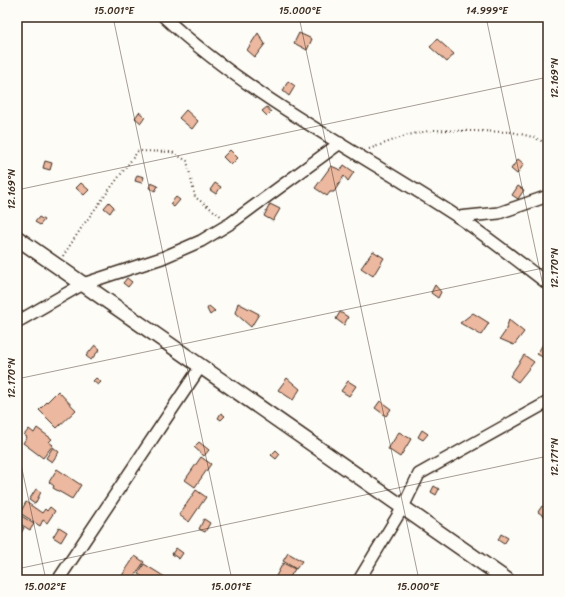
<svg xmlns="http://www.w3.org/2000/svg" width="565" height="597" viewBox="0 0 565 597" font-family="Sriracha,sans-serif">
<rect width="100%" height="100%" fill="#fdfcf7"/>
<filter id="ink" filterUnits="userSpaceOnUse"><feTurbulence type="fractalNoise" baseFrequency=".025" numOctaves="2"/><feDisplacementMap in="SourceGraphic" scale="8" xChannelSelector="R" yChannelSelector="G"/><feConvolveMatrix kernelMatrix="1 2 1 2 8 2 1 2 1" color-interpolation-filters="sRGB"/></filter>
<g filter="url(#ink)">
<g fill="#ecb89f" stroke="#3b2a1e">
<path d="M258,33L265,44L255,57L247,50Z"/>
<path d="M299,33L312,39L307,50L294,43Z"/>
<path d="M437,39L454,54L447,62L430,47Z"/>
<path d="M288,81L295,86L289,96L283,91Z"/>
<path d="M267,107L271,112L267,116L262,111Z"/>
<path d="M186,110L198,121L192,129L179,118Z"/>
<path d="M139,112L145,117L141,123L135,118Z"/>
<path d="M230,150L238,158L231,165L223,157Z"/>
<path d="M518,159L524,164L517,174L511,169Z"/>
<path d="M45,161L52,163L50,170L43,168Z"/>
<path d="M344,165L354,172L348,181L344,176L334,192H330L327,196L315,188L331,166L341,170Z"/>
<path d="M137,175L144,177L142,183L135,181Z"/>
<path d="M81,183L89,190L84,195L76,188Z"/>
<path d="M151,183L158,186L155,191L149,188Z"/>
<path d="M215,183L221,187L216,194L210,190Z"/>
<path d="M518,186L524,190L518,199L512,195Z"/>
<path d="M176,197L180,200L174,207L170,204Z"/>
<path d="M109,202L114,207L110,213L104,208Z"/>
<path d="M270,204L280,209L273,221L264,216Z"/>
<path d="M39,217L44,220L40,225L35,222Z"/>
<path d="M373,251L384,258L373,276L361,268Z"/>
<path d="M127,278L132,282L128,287L123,283Z"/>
<path d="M435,285L441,292L438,298L431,293Z"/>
<path d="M238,303L259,314L251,327L235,313Z"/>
<path d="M209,306L215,311L210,315L207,309Z"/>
<path d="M340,312L348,317L344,325L336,319Z"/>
<path d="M473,313L489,323L481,335L460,323Z"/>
<path d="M509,320L524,332L514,345L500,339L505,332Z"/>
<path d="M548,336V360L537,354Z"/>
<path d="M95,345L100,349L91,360L86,356Z"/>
<path d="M524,355L534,362L518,382L510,376Z"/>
<path d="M96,378L101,382L98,385L93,381Z"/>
<path d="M287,378L300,389L293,400L278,390Z"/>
<path d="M348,381L356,386L349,396L341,391Z"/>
<path d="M58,391L76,410L57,428L39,410Z"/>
<path d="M380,401L391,409L386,416L375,408Z"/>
<path d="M221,413L225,416L221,420L218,418Z"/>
<path d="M37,428L52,439L49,442L53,445L43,458L23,443L27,437L24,435L29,429L34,433Z"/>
<path d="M422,430L428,434L423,440L418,437Z"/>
<path d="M399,432L411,439L400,457L388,449Z"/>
<path d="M199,442L209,450L204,456L194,447Z"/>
<path d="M53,447L59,452L52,462L46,458Z"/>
<path d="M276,450L280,454L276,459L271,455Z"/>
<path d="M201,457L211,464L195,487L185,480Z"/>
<path d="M57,469L81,485L72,499L53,488L54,486L49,482Z"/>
<path d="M434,486L439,489L436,495L431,492Z"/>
<path d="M36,489L41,492L35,504L29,500Z"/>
<path d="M196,490L206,497L189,522L179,515Z"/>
<path d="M26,502L42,513L45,509L47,511L50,507L55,511L47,523L43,520L40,526L20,513Z"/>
<path d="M542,506L548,509L544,516L538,512Z"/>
<path d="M20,515L34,524L30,530L17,522Z"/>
<path d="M204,519L210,523L205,532L199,529Z"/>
<path d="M17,524L24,528L21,533L17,530Z"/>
<path d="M59,527L67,532L61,542L53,537Z"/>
<path d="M501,534L508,538L504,544L498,540Z"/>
<path d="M176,548L183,553L179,559L172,554Z"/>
<path d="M288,553L302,561L296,569L283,561Z"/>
<path d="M135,556L144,562L132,580H119Z"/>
<path d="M283,563L295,569L288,580H278L275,578Z"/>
<path d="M144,564L165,577L163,580H147L138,574Z"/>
</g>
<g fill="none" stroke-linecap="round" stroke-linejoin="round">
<g stroke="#3b2a1e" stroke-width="14">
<g id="minor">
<path d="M164,17C251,98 359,152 458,217C489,238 518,261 548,284"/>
<path d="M458,217L499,213L548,196"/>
<path d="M17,322L83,284L162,258L201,241L231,223L340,143"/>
<path d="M58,580L201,366"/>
<path d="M359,580L403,507L419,474L548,402"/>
</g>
</g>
<g stroke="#3b2a1e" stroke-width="17">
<path id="tertiary" d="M17,238L507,580"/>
</g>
<g stroke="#3b2a1e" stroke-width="2" stroke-dasharray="1 3" stroke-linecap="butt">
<path d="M369,149L408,135L433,130L512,132L533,137L548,144"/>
<path d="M63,256L84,224L138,151L172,152L187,161L195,197L222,217"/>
</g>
<use href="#minor" stroke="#fdfcf7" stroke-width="11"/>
<use href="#tertiary" stroke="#fdfcf7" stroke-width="14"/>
</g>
</g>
<path fill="none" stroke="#3b2a1e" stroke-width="1" stroke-opacity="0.45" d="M113,17L232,580M299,17L419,580M486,17L548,309M17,190L548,77M17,379L548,267M17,446L46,580M17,569L548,456"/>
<rect width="565" height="597" fill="none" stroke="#fdfcf7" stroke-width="44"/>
<rect x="22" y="22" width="521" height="553" fill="none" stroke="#3b2a1e" stroke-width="1.5"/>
<g font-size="10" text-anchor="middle" fill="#3b2a1e">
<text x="114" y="14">15.001°E</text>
<text x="300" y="14">15.000°E</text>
<text x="487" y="14">14.999°E</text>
<text transform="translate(554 78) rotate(-90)" y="4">12.169°N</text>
<text transform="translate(11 189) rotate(-90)" y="4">12.169°N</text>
<text transform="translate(554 268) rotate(-90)" y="4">12.170°N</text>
<text transform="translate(11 378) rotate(-90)" y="4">12.170°N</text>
<text transform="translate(554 457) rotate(-90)" y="4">12.171°N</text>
<text x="45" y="590">15.002°E</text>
<text x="231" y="590">15.001°E</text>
<text x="418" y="590">15.000°E</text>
</g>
</svg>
